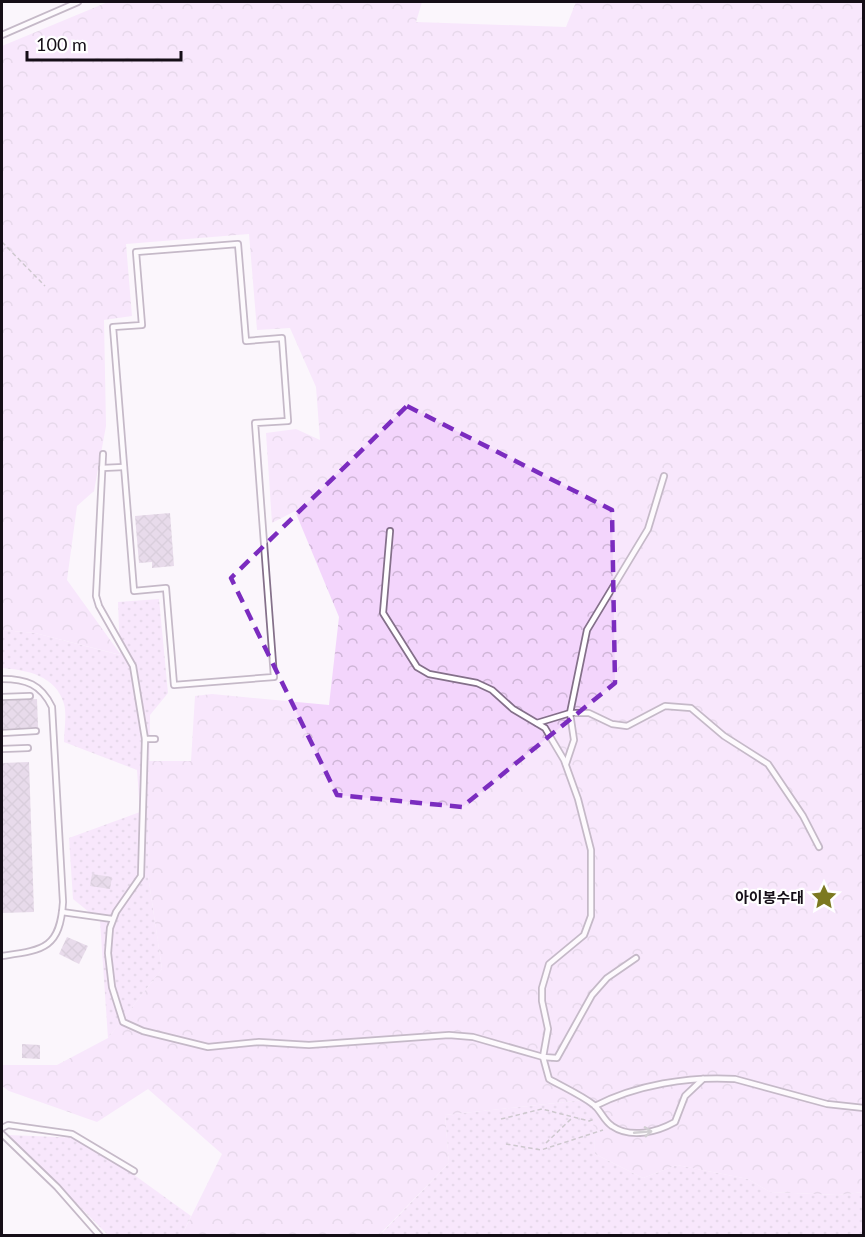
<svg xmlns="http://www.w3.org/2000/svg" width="865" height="1237" viewBox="0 0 865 1237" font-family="Lato,'Noto Sans KR',sans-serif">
<defs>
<pattern id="grass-dots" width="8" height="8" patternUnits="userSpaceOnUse" patternTransform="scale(1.5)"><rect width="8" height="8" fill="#f3d5fc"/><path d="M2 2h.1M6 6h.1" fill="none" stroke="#cfb6d7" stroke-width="1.8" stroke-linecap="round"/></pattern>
<pattern id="forest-crowns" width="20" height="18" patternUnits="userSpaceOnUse" patternTransform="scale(1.5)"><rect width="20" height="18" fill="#f3d5fc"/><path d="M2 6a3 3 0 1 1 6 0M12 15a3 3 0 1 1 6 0" fill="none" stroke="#cfb6d7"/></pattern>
<pattern id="building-cross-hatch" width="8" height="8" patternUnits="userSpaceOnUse" patternTransform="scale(1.5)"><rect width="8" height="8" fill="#d0bbd7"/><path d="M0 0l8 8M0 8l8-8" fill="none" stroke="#b2a0b8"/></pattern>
</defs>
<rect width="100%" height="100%" fill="#fbf6fc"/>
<g fill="url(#grass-dots)">
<path d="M159,599L168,693L150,715L148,875L162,969L108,1038L100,921L73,899L69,838L140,812L137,770L64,742C64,731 67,715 64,704C56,675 26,670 2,668V630L35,633L120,655L118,602Z"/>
<path d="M593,1099L595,1154L643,1178L677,1165L748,1179L770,1192L838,1195L863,1192V1235L379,1236L449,1163L445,1115Z"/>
<path d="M8,1135L83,1138L191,1216L182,1235H108Z"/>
</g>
<path fill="url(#forest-crowns)" d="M108,2H422L416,22L566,27L576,2H863V1192L838,1195L770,1192L748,1179L677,1165L643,1178L595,1154L592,1099L445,1115L449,1163L379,1235H182L222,1154L148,1089L97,1122L9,1091L2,1086V1065H57L108,1038L162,969L148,875L149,761H191L195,696L212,694L329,705L339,617L295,511L272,523L266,433L296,429L320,440L316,387L290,328L257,330L249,234L126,244L132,316L104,320L106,426L94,491L77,506L67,580L121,655L35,633L2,630V46Z"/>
<g fill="url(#building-cross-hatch)">
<path d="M170,513L174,566L152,568V562L139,563L135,516Z"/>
<path d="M37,699L38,727L2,729V701Z"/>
<path d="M29,762L34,912L2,913V763Z"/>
<path d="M92,874L112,877L110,889L90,886Z"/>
<path d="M67,937L88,946L79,964L59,954Z"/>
<path d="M22,1044L40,1045V1059L22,1058Z"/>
</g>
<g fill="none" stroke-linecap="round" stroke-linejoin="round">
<g stroke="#84708a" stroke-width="8">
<g id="lane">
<path d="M2,35L78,2"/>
<path d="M238,244L246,341L282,338L288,421L255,423L274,677L174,685L166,588L134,591L113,327L142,325L136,252Z"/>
<path d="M103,454L96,596L99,606L133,666L145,739L141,876L116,912L110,928L108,953L112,987L123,1022L143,1031L208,1047L259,1042L309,1045L449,1035L473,1037L543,1057L549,1079C563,1087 581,1095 594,1105C601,1111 604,1121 612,1126C631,1139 657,1132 675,1122L685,1096L703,1079"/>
<path d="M102,468L124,467"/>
<path d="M664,476L648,529L587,630L570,713H589L612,724L627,726L665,706L691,708L724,736L768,764L803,816L819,847"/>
<path d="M390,531L383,613L417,667L429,674L477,683L492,690L513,709L545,728L564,760L578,799L591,850V916L584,935L549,964L542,988V1001L548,1029L543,1057L557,1058L592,995L607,978L636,958"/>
<path d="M2,679C26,679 41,684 52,707L63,902C60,949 43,950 2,956"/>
<path d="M2,697L30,696"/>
<path d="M537,723L570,713L574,740L566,764"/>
<path d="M2,733L36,731"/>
<path d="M145,739H155"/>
<path d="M2,749L28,748"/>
<path d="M62,912L112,919"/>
<path d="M595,1106C636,1085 689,1076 735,1079L827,1104L864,1108"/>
<path d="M2,1128L8,1125L72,1134L134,1171"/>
<path d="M2,1134L57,1187L100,1236"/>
</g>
</g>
<g stroke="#979198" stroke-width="1.5" stroke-dasharray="4.5 3" stroke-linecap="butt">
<path d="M2,242L45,286"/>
<path d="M501,1119L542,1109L589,1121L595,1119"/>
<path d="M546,1143L572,1118"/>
<path d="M506,1144L541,1150L603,1130"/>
</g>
<use href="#lane" stroke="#fff" stroke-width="4.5"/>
</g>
<defs><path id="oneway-shaft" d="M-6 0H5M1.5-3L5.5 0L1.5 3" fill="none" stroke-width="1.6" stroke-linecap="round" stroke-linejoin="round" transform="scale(1.5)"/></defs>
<use stroke="#a19fa2" href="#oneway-shaft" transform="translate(643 1132) rotate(-5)"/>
<path d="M0 0H865V1237H0ZM407,406L612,510L615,683L462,807L337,795L231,578Z" fill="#fbf6fc" fill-opacity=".55" fill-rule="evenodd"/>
<path fill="none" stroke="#7b2cbf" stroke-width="4.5" stroke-dasharray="12 8" stroke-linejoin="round" d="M407,406L612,510L615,683L462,807L337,795L231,578Z"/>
<defs>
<g id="sight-bare" transform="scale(2.07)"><path d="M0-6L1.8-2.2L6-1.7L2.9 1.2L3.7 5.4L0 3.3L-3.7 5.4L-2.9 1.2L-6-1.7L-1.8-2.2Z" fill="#7c7920" stroke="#fff" stroke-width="2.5" paint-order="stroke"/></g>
</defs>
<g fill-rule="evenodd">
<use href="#sight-bare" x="824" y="897"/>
</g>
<g text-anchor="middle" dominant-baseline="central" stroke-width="4.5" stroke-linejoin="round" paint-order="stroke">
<g font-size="15" font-weight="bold" fill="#150e17" stroke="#fff" text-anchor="end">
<text x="804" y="897">아이봉수대</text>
</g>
</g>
<rect width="865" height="1237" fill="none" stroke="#150e17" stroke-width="6"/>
<path d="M27 51v9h154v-9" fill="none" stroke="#150e17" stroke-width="3"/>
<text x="36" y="51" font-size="18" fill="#150e17" stroke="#ffffff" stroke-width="4.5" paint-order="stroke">100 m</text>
</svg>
